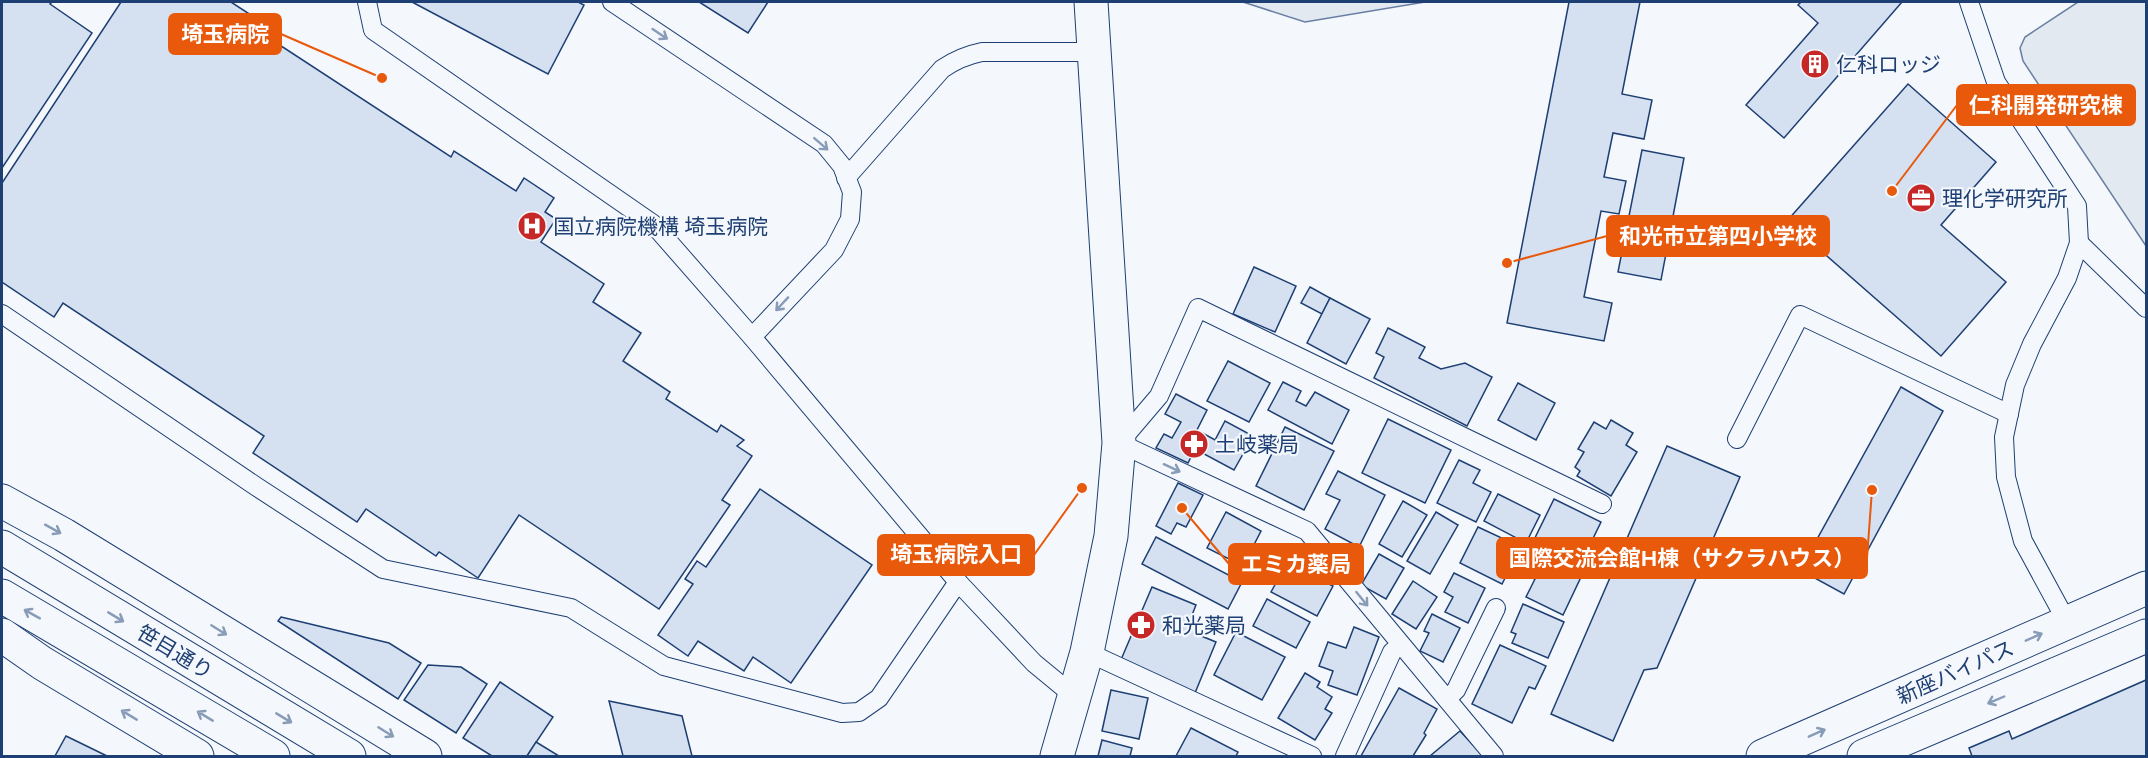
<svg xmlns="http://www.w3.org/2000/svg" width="2148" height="758" viewBox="0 0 2148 758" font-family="Figtree,'Noto Sans JP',sans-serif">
<rect width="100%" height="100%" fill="#f4f7fb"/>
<g fill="#e3e9f0" stroke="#687fa3" stroke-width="1.5">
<path d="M1243,2H1425L1305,22Z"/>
<path d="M2078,2H2146V246L2023,61L2020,48L2025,37Z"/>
</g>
<g fill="#d5e0f0" stroke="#1d3f73" stroke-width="1.5">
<path d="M2,2H52L50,4L92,33L2,168Z"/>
<path d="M121,2H231L254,17L249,25L451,157L454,151L516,191L524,178L554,198L545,212L556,219L541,242L604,284L593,302L641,333L623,361L670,392L666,399L717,432L721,425L744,440L737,446L752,456L722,500L730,505L659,609L519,515L478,578L439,552L436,556L366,509L357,522L253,453L264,436L63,303L54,317L2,282V183Z"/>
<path d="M412,2H578L584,5L548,74Z"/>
<path d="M699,2H768L748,33Z"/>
<path d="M1569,2H1640L1622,94L1652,100L1644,139L1613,133L1604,177L1626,181L1619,214L1601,211L1584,297L1612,303L1604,341L1507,323Z"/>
<path d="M1801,2H1902L1784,138L1746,105L1818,23L1798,5Z"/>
<path d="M1908,84L1996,162L1941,225L2006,282L1941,356L1787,221Z"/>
<path d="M1642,150L1684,158L1661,280L1618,272Z"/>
<path d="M1254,267L1296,286L1275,332L1233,314Z"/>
<path d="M1310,287L1330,298L1322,314L1301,303Z"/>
<path d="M1330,298L1370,319L1346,364L1307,343Z"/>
<path d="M1388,328L1425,347L1419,358L1441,369L1465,363L1492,377L1467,426L1374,378L1384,357L1376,353Z"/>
<path d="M1228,361L1270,383L1249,422L1207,401Z"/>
<path d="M1283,382L1301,391L1296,401L1306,406L1315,392L1349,410L1332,444L1268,410Z"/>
<path d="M1518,383L1555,403L1536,440L1498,420Z"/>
<path d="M1901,387L1943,411L1844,594L1800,570Z"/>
<path d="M1176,394L1207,410L1197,430L1215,440L1225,421L1253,436L1234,470L1195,449L1188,463L1156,448L1164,434L1172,438L1181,422L1165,414Z"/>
<path d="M1388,419L1451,450L1425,503L1362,473Z"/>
<path d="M1611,420L1633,433L1626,445L1637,452L1611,496L1577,476L1580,471L1575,467L1584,452L1578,449L1594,422L1606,429Z"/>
<path d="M1285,427L1334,451L1304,510L1256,486Z"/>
<path d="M1667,446L1740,477L1657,668L1644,670L1613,741L1551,714Z"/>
<path d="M1459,460L1480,470L1473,483L1491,492L1476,522L1437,503Z"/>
<path d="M1338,471L1385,495L1359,547L1325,529L1340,500L1326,494Z"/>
<path d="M1178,483L1203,495L1186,527L1177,523L1171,534L1156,526Z"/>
<path d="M760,489L872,565L791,683L753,657L744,671L698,641L688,656L658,635L693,584L685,579L697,561L706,567Z"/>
<path d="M1498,494L1540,515L1526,543L1484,521Z"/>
<path d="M1554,499L1601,522L1578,569L1531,546Z"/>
<path d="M1403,501L1427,515L1402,557L1379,544Z"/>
<path d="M1226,512L1261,531L1243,566L1207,548Z"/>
<path d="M1436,512L1458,525L1430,574L1407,561Z"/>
<path d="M1478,527L1521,547L1502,584L1460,563Z"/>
<path d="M1156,537L1242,582L1228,609L1142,564Z"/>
<path d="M1379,554L1404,568L1386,599L1361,585Z"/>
<path d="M1539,557L1581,577L1563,615L1526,597L1535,579L1530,577Z"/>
<path d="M1287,563L1333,586L1317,616L1271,592Z"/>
<path d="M1454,573L1485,588L1468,623L1445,612L1453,597L1444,592Z"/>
<path d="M1413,581L1437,597L1416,629L1392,614Z"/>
<path d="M1152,587L1196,605L1190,620L1199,623L1194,633L1216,642L1195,693L1120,662Z"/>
<path d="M1267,599L1310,622L1296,648L1253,626Z"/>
<path d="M1523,604L1564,622L1548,658L1512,643L1516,634L1511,632Z"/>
<path d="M1432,614L1460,628L1443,662L1420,651L1429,633L1424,631Z"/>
<path d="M281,617L389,643L421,663L398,699L278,621Z"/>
<path d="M1354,627L1379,637L1357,695L1328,685L1333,671L1319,666L1328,642L1346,648Z"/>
<path d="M1236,632L1285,657L1262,700L1214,675Z"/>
<path d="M1500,645L1546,666L1535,689L1529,687L1512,723L1472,704Z"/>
<path d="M428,665L461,667L487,684L456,733L404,700Z"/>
<path d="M1305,673L1320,682L1317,687L1332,697L1325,709L1332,713L1315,740L1278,718Z"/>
<path d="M2146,680V756H1972L1969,748L2009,731L2012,739Z"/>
<path d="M500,682L553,717L527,756H492L463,738Z"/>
<path d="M1399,688L1437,709L1424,733L1426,735L1413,756H1361Z"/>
<path d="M1111,690L1148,698L1139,739L1102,731Z"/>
<path d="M609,701L682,716L692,756H623Z"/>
<path d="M1191,728L1238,752L1236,756H1176Z"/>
<path d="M1460,731L1483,756H1430Z"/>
<path d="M66,736L107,756H55Z"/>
<path d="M1102,740L1132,748L1130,756H1098Z"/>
<path d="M536,742L559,756H527Z"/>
</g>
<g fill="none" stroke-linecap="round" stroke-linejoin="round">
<g stroke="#1d3f73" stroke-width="20">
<g id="service">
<path d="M367,2L373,30L653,224L752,337L958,582L1034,663L1074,696"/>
<path d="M612,2L824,144L842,166L852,192L850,219L834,250L752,337"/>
<path d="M1969,2L1996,82L2077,206L2079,243L2067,278L2032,344L2015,385L2004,437L2006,477L2023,541L2067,622"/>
<path d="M846,178L942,69C955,60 967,55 982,52H1095"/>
<path d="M2079,243L2146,308"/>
<path d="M2,314L257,487L383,569L571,608L664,666L842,713L859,712L879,698L958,582"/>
<path d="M1737,439L1800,315L2009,414"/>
<path d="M1087,652L1312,756"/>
<path d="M1447,699L1456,690L1496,608"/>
<path d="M1345,756L1392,652L1400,645"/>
<path d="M1494,756L1307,531L1119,443L1159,396L1198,308L1602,504"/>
</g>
</g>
<g stroke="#1d3f73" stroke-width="35">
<path id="tertiary" d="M1057,756L1087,652L1111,536L1119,443L1091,2"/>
</g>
<g stroke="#1d3f73" stroke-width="35">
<g id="primary">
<path d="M2,501L64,535L425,756"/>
<path d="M2,547L349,756"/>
<path d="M2,596L273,756"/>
<path d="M2,635L42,663L197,756"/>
</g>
</g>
<g stroke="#1d3f73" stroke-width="35">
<g id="trunk">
<path d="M1763,756L2146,588"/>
<path d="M1864,756L2146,636"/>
</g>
</g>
<use href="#service" stroke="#f4f7fb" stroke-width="18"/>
<use href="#tertiary" stroke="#f4f7fb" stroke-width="33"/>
<use href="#primary" stroke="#f4f7fb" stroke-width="33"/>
<use href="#trunk" stroke="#f4f7fb" stroke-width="33"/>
</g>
<defs><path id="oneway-shaft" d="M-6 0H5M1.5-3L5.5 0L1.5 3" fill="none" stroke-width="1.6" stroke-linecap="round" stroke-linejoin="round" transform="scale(1.5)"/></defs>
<g stroke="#889bb7">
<use href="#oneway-shaft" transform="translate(660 34) rotate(34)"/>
<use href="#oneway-shaft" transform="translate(821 144) rotate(41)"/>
<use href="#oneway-shaft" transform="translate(782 304) rotate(133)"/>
<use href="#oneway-shaft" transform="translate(1172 468) rotate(25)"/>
<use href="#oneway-shaft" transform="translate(53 529) rotate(29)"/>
<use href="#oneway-shaft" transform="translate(1362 599) rotate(51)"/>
<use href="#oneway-shaft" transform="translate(32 614) rotate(-151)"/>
<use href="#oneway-shaft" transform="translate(116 617) rotate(31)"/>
<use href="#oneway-shaft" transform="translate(219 630) rotate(32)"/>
<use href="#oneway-shaft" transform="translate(2034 637) rotate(-24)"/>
<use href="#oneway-shaft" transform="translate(1996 700) rotate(157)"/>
<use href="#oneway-shaft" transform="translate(129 715) rotate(-149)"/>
<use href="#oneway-shaft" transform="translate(205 716) rotate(-149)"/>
<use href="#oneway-shaft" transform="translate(284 718) rotate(31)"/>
<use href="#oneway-shaft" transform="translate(386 732) rotate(32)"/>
<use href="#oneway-shaft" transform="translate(1817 733) rotate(-24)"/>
</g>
<defs>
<g id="building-disc" transform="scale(1.5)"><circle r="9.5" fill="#c62828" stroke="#f4f7fb"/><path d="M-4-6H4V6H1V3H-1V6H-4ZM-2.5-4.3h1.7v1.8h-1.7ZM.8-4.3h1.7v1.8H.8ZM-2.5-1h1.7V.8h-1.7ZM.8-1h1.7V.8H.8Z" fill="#fff"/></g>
<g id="office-disc" transform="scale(1.5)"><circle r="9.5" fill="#c62828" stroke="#f4f7fb"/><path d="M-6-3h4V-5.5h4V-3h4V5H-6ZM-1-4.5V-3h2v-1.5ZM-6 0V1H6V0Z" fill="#fff"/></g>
<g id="hospital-disc" transform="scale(1.5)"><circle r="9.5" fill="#c62828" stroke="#f4f7fb"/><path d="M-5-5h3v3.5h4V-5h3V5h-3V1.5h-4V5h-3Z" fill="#fff"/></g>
<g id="pharmacy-disc" transform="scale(1.5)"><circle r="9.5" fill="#c62828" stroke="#f4f7fb"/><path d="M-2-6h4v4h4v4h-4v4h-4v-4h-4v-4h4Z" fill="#fff"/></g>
</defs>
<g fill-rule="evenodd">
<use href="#building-disc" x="1815" y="64"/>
<use href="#office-disc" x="1921" y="198"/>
<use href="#hospital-disc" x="532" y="226"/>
<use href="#pharmacy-disc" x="1194" y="444"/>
<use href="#pharmacy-disc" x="1141" y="625"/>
</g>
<g text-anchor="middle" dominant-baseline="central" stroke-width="4.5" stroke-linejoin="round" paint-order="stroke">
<g font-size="21" fill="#1d3f73" stroke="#f4f7fb" text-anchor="start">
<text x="1836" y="64">仁科ロッジ</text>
<text x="1942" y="198">理化学研究所</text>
<text x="553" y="226">国立病院機構 埼玉病院</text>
<text x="1215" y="444">土岐薬局</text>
<text x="1162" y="625">和光薬局</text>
</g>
<g font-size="21" fill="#1d3f73" stroke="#f4f7fb">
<text transform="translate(175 652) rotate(31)">笹目通り</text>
<text transform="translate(1955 672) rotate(-24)">新座バイパス</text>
</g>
</g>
<path fill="none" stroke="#e8590c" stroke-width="2" d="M382 78L281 34M1892 191L1957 105M1507 263L1607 236M1082 488L1034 555M1872 490L1867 558M1182 508L1229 564"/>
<g fill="#e8590c" stroke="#f4f7fb" stroke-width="2">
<circle cx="382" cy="78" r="6"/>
<circle cx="1892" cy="191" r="6"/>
<circle cx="1507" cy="263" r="6"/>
<circle cx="1082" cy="488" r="6"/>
<circle cx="1872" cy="490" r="6"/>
<circle cx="1182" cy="508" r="6"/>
</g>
<g fill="#e8590c" stroke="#e8590c" stroke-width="2">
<rect x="169" y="14" width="112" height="40" rx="6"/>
<rect x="1957" y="85" width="178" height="40" rx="6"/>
<rect x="1607" y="216" width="222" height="40" rx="6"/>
<rect x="878" y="535" width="156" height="40" rx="6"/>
<rect x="1497" y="538" width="370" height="40" rx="6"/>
<rect x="1229" y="544" width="134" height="40" rx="6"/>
</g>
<g font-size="22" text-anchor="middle" font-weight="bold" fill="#fff">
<text x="225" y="42">埼玉病院</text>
<text x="2046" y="113">仁科開発研究棟</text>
<text x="1718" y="244">和光市立第四小学校</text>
<text x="956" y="562">埼玉病院入口</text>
<text x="1682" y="566">国際交流会館H棟（サクラハウス）</text>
<text x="1296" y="572">エミカ薬局</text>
</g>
<rect width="2148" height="758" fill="none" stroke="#1d3f73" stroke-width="6"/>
</svg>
